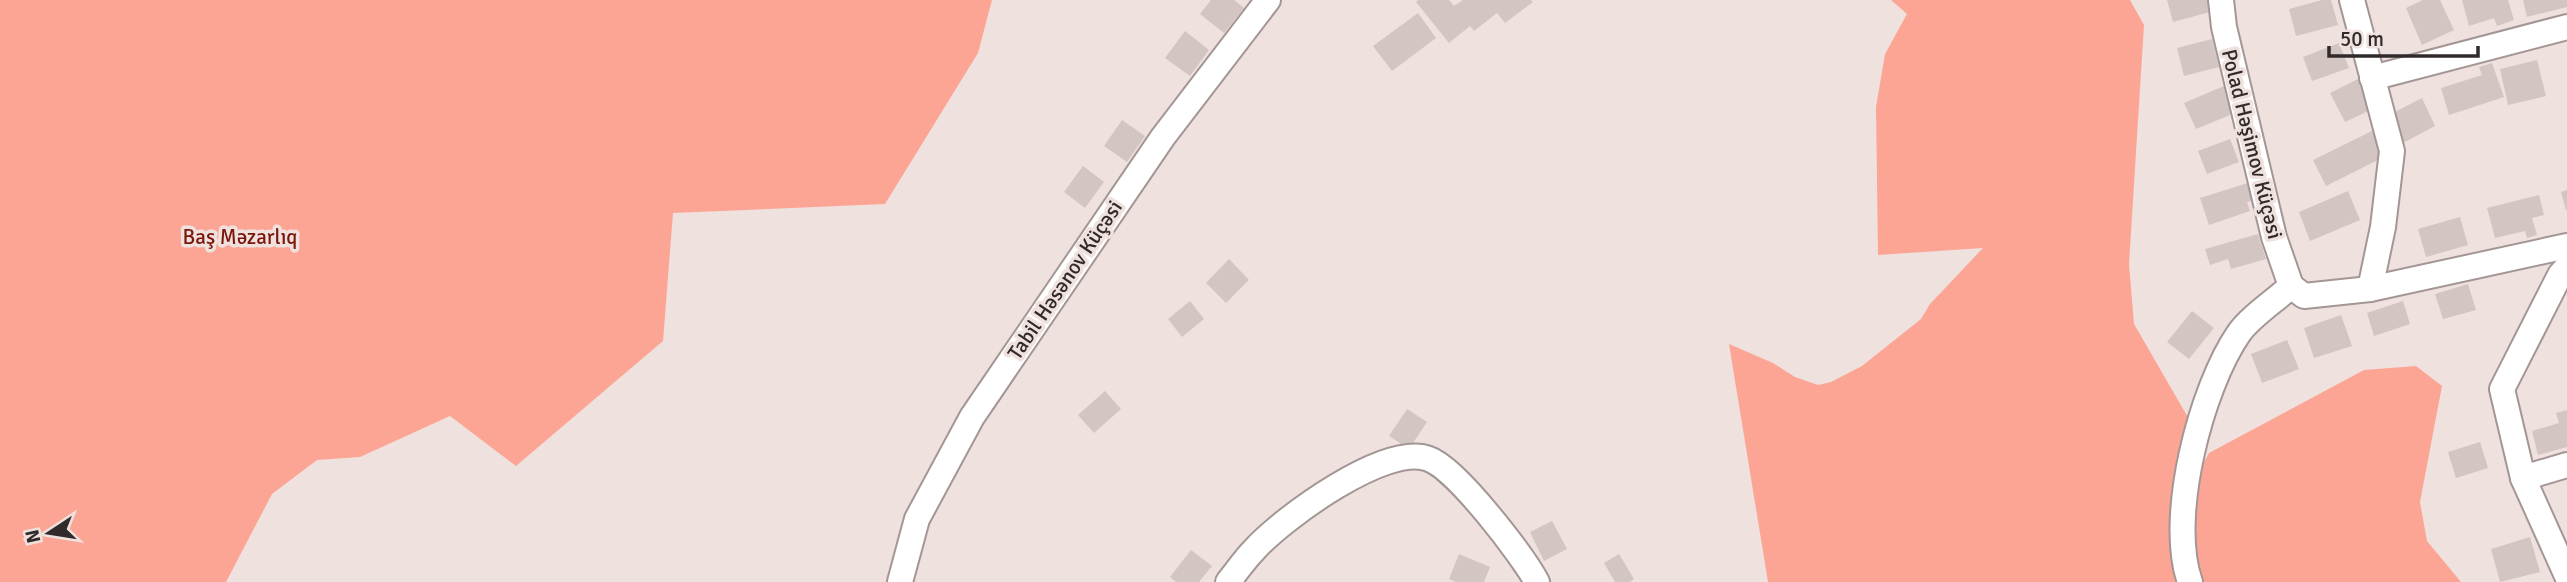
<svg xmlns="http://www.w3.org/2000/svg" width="2567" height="582" viewBox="0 0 2567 582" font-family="Signika,sans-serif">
<rect width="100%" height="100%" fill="#efe1de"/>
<g fill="#fca595">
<path d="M0,0H992L978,53L885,204L673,213L663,341L516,466L450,416L360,457L317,460L272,494L226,582H0Z"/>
<path d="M1891,0H2130L2144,25L2129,264L2134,324L2193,426L2178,582H1768L1729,344L1773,363L1795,377L1818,385L1831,382L1862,366L1921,319L1930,304L1983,248L1878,255L1876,107L1885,54L1907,14Z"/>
<path d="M2416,366L2442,386L2420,502L2427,541L2461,582H2198L2192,524L2197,474L2209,453L2364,370Z"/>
</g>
<g fill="#d3c5c2">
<path d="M1211,0H1234L1244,8L1224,33L1200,14Z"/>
<path d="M1418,0H1449L1454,6L1463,0H1531L1533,2L1505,23L1497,13L1474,31L1470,26L1449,43L1416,2Z"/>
<path d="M2167,0H2207L2210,12L2173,22Z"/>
<path d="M2322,0H2331L2338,25L2296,36L2289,9Z"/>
<path d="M2423,0H2440L2454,30L2422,45L2406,8Z"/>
<path d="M2462,0H2508L2514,20L2497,26L2494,18L2469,26Z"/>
<path d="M2523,0H2567V7L2527,17Z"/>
<path d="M1418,13L1436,38L1392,71L1373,46Z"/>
<path d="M1185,31L1209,50L1190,76L1165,58Z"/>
<path d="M2212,39L2219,67L2184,76L2177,48Z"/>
<path d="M2339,43L2349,68L2312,81L2303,57Z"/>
<path d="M2537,60L2546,96L2508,105L2500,69Z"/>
<path d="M2492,63L2504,97L2449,115L2441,88L2482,75L2479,67Z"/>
<path d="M2362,77L2377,107L2345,122L2330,93Z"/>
<path d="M2224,86L2235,113L2196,129L2184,103Z"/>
<path d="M2422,98L2435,126L2403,143L2389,115Z"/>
<path d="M1122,120L1145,136L1127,162L1104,146Z"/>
<path d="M2372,131L2384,157L2326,186L2313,160Z"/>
<path d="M2230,139L2239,162L2207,174L2198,151Z"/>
<path d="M1083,166L1104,182L1085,208L1064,192Z"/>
<path d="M2251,182L2257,200L2247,202L2250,211L2209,225L2200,198Z"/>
<path d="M2567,190V210H2566L2561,192Z"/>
<path d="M2348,191L2360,220L2310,241L2299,212Z"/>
<path d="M2539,195L2544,215L2532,218L2537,235L2527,238L2525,231L2495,238L2487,208Z"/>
<path d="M2460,217L2468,245L2426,257L2418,229Z"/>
<path d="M2258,234L2266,259L2231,269L2228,259L2210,265L2205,249Z"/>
<path d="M1229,259L1249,280L1226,303L1206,283Z"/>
<path d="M2468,284L2476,310L2443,319L2435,294Z"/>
<path d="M1190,301L1204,319L1182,337L1168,319Z"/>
<path d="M2403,301L2410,324L2374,336L2367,313Z"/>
<path d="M2192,311L2214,328L2189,359L2167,342Z"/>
<path d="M2341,315L2352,346L2314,358L2304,328Z"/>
<path d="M2287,340L2299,369L2262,383L2251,354Z"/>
<path d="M1105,391L1121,409L1094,433L1078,415Z"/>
<path d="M1407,409L1427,422L1409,449L1389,436Z"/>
<path d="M2567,410V447L2538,455L2532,431L2559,423L2556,413Z"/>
<path d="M2480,442L2488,468L2456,478L2448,452Z"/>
<path d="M1552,521L1567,549L1544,561L1530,532Z"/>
<path d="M2530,537L2540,572L2500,582L2491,549Z"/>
<path d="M1191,550L1212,566L1199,582H1176L1170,577Z"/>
<path d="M1459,554L1490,567L1484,582H1456L1449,579Z"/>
<path d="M1619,554L1634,579L1630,582H1615L1604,563Z"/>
</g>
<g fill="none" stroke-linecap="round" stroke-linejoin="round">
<g stroke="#a39694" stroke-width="28">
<g id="minor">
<path d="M2221,0L2224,27L2274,237L2291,286"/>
<path d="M2352,0L2392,151L2383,227L2370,289"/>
<path d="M2372,78L2567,27"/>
<path d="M2567,267L2560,275L2502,389L2523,478L2567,576"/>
<path d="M2291,286L2304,296L2370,289L2567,246"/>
<path d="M2523,478L2567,465"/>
<path d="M900,582L917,519L972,417L1163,137L1268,0"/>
<path d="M1228,582C1237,571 1245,559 1255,549C1283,518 1387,442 1429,459C1457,469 1522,555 1537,582"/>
<path d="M2190,582C2167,518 2201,388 2239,333C2250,317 2276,300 2291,286"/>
</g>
</g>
<use href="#minor" stroke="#fff" stroke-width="24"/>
</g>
<g text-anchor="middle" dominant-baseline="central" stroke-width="7" stroke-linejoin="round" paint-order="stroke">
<g font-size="21" fill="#302b2a" stroke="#efe1de">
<text transform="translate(2252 144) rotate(76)">Polad Həşimov Küçəsi</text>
<text transform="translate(1065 280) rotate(-56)">Tabil Həsənov Küçəsi</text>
</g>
<g font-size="21" fill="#7c1408" stroke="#efe1de">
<text x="240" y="237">Baş Məzarlıq</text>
</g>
</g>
<g transform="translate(49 533) rotate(258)" stroke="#efe1de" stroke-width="5" paint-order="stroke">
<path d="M0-5L12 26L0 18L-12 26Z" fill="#302b2a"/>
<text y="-10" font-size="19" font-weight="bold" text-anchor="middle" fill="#302b2a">N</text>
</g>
<path d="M2329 46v10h149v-10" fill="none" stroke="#302b2a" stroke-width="3.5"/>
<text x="2340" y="46" font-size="21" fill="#302b2a" stroke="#efe1de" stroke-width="5" paint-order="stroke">50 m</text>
</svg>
